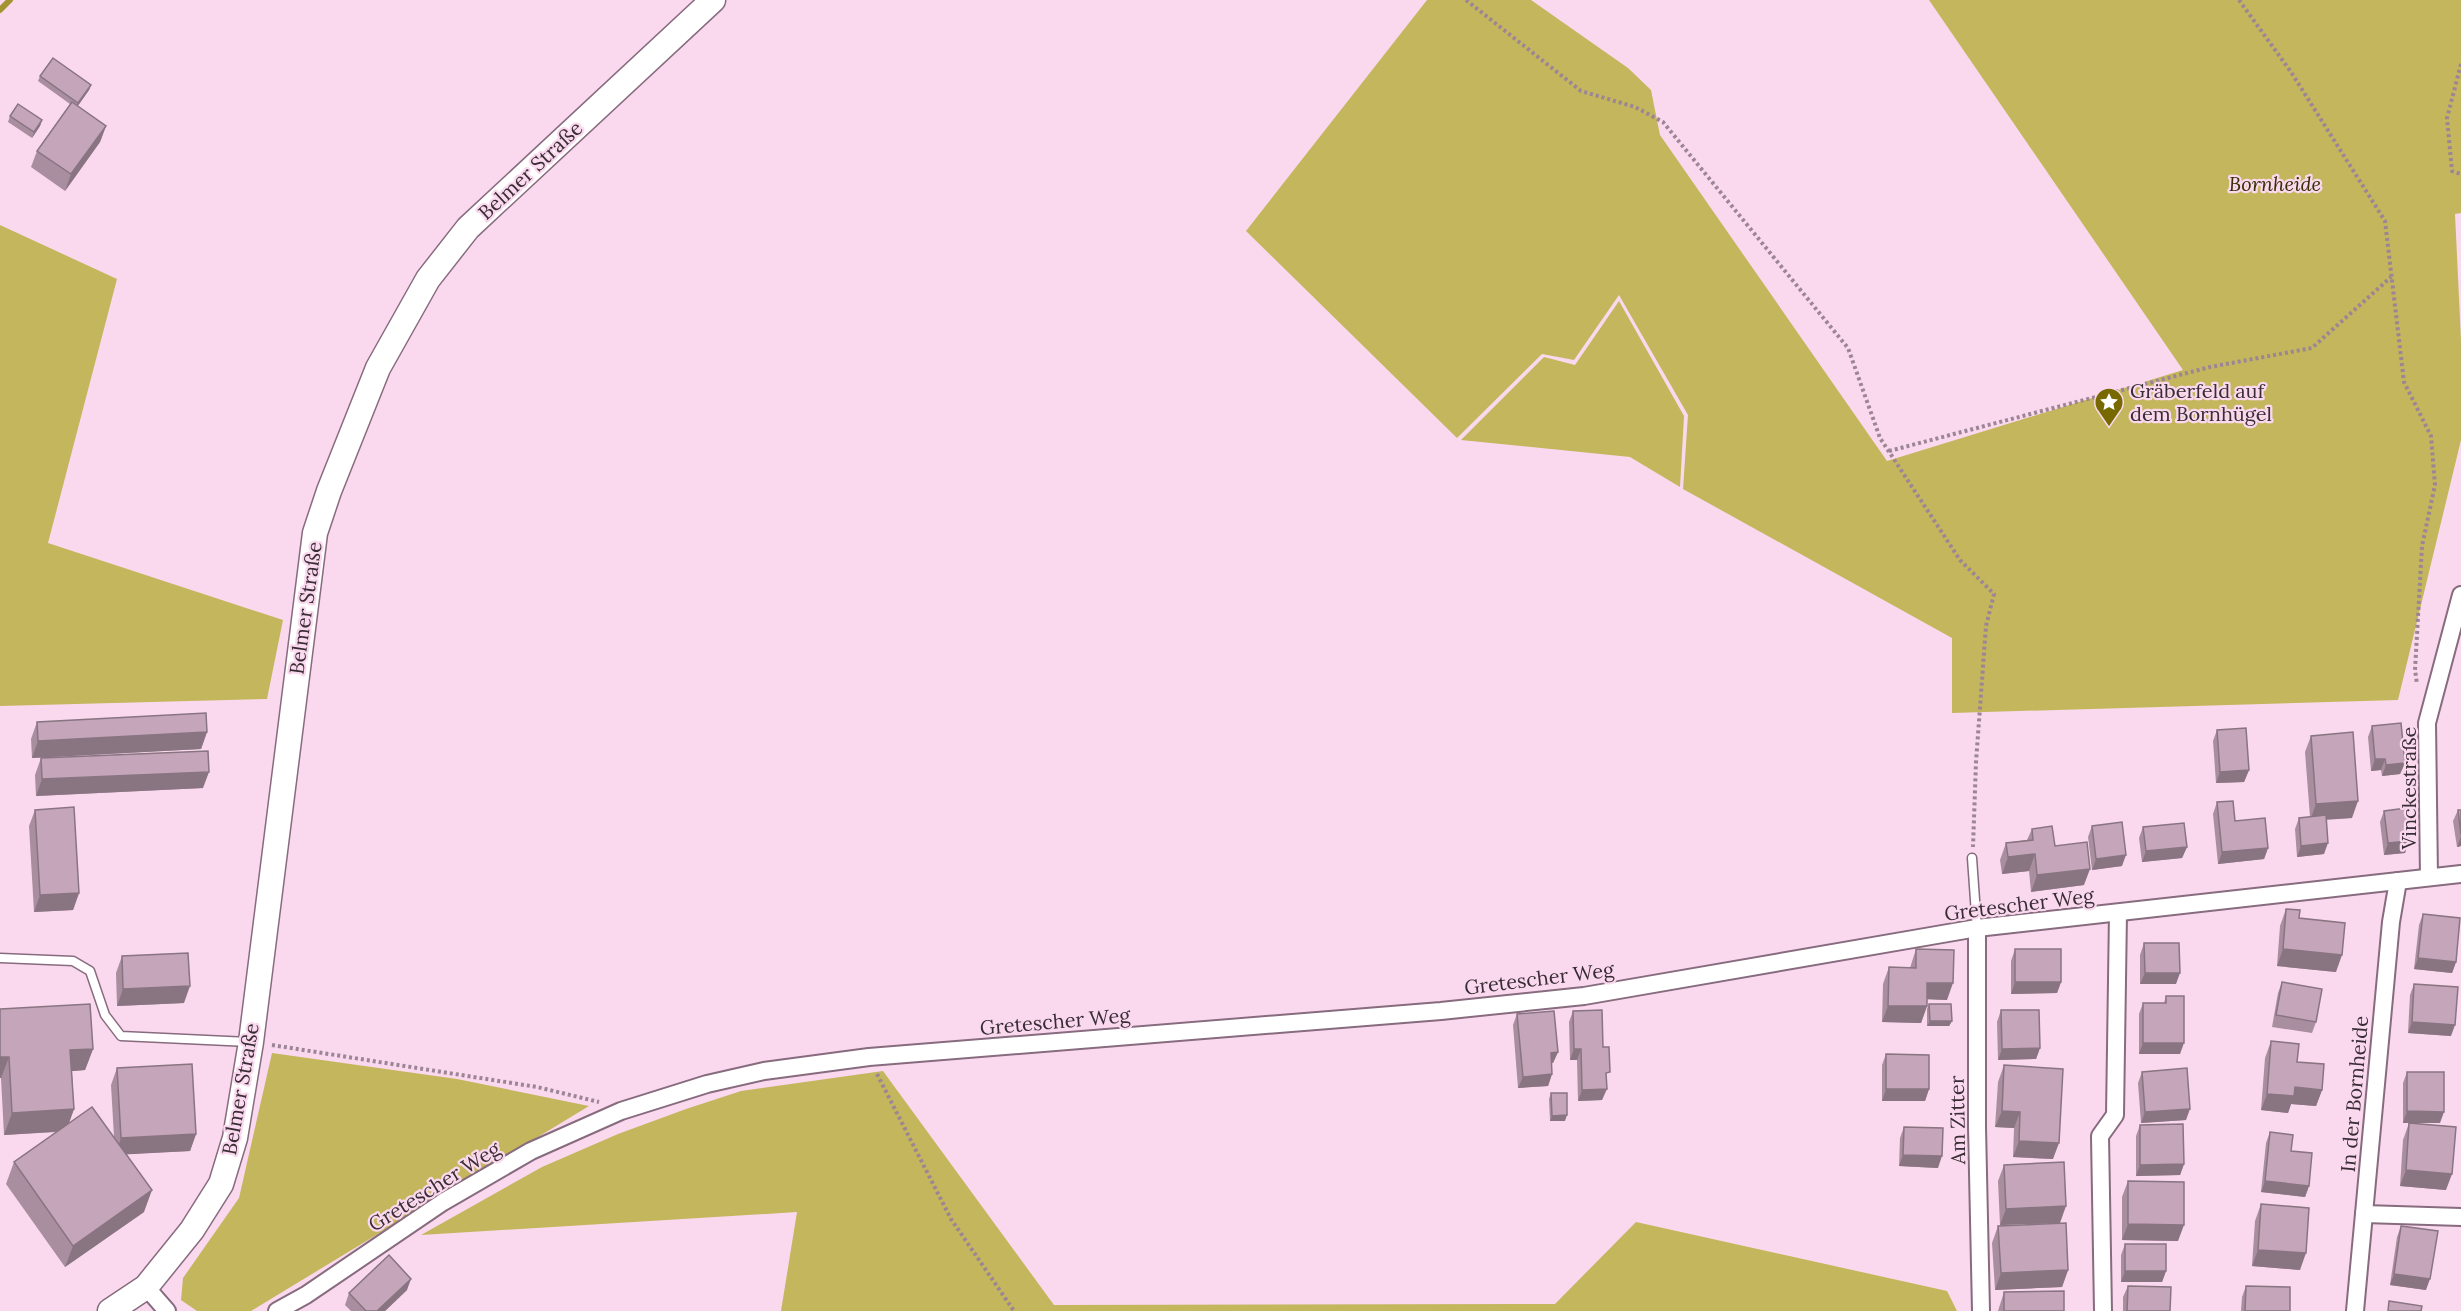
<svg xmlns="http://www.w3.org/2000/svg" width="2461" height="1311" viewBox="0 0 2461 1311" font-family="Lora,serif">
<rect width="100%" height="100%" fill="#fad9ee"/>
<g fill="#c4b65d">
<path d="M1427,0H1531L1628,68L1651,90L1660,135L1887,461L2183,370L1929,0H2461V213L2455,214L2461,340V440L2398,700L1952,713V638L1683,489L1688,415L1619,295L1574,360L1542,354L1457,438L1246,231Z"/>
<path d="M0,225L117,279L48,543L283,620L267,699L0,706Z"/>
<path d="M1619,301L1684,416L1680,487L1630,457L1461,440L1544,357L1575,365Z"/>
<path d="M272,1053L457,1079L589,1106L251,1311H197L181,1300L183,1278L239,1198Z"/>
<path d="M883,1071L1054,1305L1555,1304L1636,1222L1947,1291L1957,1311H781L797,1212L421,1235L542,1167L618,1134L686,1109L741,1091Z"/>
</g>
<g fill="none" stroke-linecap="round" stroke-linejoin="round">
<path stroke="#a39331" stroke-width="6" d="M0,10L10,0"/>
<g stroke="#876b7e" stroke-width="11">
<g id="lane">
<path d="M1972,858L1977,928"/>
<path d="M0,958L73,961L90,971L105,1015L121,1036L249,1042"/>
</g>
</g>
<g stroke="#876b7e" stroke-width="20">
<g id="street">
<path d="M2429,877L2427,723L2461,595"/>
<path d="M1977,928V1127L1981,1311"/>
<path d="M2364,1214L2461,1217"/>
<path d="M146,1287L167,1311"/>
<path d="M277,1311L306,1295L443,1202L531,1151L621,1111L707,1084L764,1071L869,1057L1441,1011L1584,996L1977,928L2461,874"/>
<path d="M2103,1311L2100,1136L2115,1115L2118,913"/>
<path d="M2355,1311L2391,922L2398,881"/>
</g>
</g>
<g stroke="#876b7e" stroke-width="27">
<path id="secondary" d="M110,1311L146,1287L192,1230L221,1184L235,1138L251,1042L315,533L329,491L378,368L428,279L468,228L713,0"/>
</g>
<g stroke="#9c8594" stroke-width="4" stroke-dasharray="3 3" stroke-linecap="butt">
<path d="M1466,0L1581,91L1635,107L1663,122L1848,348L1880,438L1960,560L1994,594L1986,626L1976,762L1973,847"/>
<path d="M2239,0L2291,72L2385,221L2404,382L2431,436L2435,485L2422,546L2415,670L2417,684"/>
<path d="M2461,64L2447,118L2452,171L2461,174"/>
<path d="M1889,451L2210,367L2312,348L2391,277"/>
<path d="M272,1045L537,1087L599,1102"/>
<path d="M877,1074L951,1219L1014,1311"/>
</g>
<use href="#lane" stroke="#fff" stroke-width="8"/>
<use href="#street" stroke="#fff" stroke-width="16"/>
<use href="#secondary" stroke="#fff" stroke-width="24"/>
</g>
<g fill="#a98e9f">
<path d="M40,76L91,85L89,90L78,106L106,126L100,142L65,191L31,167L37,151L70,104L38,81Z"/>
<path d="M10,116L42,120L40,126L32,138L8,122Z"/>
<path d="M37,722L207,732L201,749L32,758L31,739Z"/>
<path d="M2372,726L2405,763L2400,774L2382,776L2381,770L2371,771L2368,737Z"/>
<path d="M2217,730L2249,770L2244,782L2216,783L2213,741Z"/>
<path d="M2311,736L2352,818L2326,819L2324,854L2297,857L2295,829L2299,818L2310,817L2305,752Z"/>
<path d="M41,758L203,788L36,796L35,775Z"/>
<path d="M2217,802L2235,821L2268,848L2264,859L2218,864L2213,814Z"/>
<path d="M35,810L79,893L73,910L34,912L29,826Z"/>
<path d="M2458,810H2461V846L2457,847L2453,821Z"/>
<path d="M2384,811L2409,841L2405,853L2384,855L2380,822Z"/>
<path d="M2092,826L2122,866L2092,870L2088,837Z"/>
<path d="M2143,827L2187,847L2182,858L2142,862L2139,838Z"/>
<path d="M2032,829L2055,846L2084,885L2031,892L2029,871L2002,874L2000,860L2006,843L2027,840Z"/>
<path d="M2286,909L2299,918L2336,972L2277,966L2280,926Z"/>
<path d="M2423,914L2456,962L2452,973L2414,969L2419,925Z"/>
<path d="M2144,943L2176,984H2140V955Z"/>
<path d="M1916,949L1947,1000L1927,999V1006L1921,1023L1882,1022L1883,984L1889,967L1910,968Z"/>
<path d="M2015,949L2061,982L2057,993L2011,994V961Z"/>
<path d="M122,956L184,1003L117,1006L116,973Z"/>
<path d="M2282,982L2316,1022L2312,1033L2272,1027L2278,993Z"/>
<path d="M2414,984L2451,1036L2408,1033L2410,995Z"/>
<path d="M2166,996L2180,1054H2139V1014L2143,1003H2164Z"/>
<path d="M1929,1004L1952,1021L1949,1026H1927V1009Z"/>
<path d="M0,1009L93,1049L85,1070L72,1071L74,1109L69,1123L114,1137L111,1085L117,1068L196,1134L190,1151L126,1154L144,1212L65,1267L6,1184L14,1162L57,1132L4,1135L1,1078Z"/>
<path d="M2001,1010L2040,1048L2036,1059L1998,1060L1997,1022Z"/>
<path d="M1573,1011L1603,1047L1606,1081L1602,1100L1578,1101L1577,1060H1570L1569,1022Z"/>
<path d="M1517,1014L1558,1052L1553,1063H1551L1552,1074L1548,1086L1518,1088L1513,1025Z"/>
<path d="M2271,1041L2297,1062L2322,1090L2316,1106L2291,1104L2288,1113L2261,1110L2265,1058Z"/>
<path d="M1886,1054L1929,1089L1925,1101H1882V1065Z"/>
<path d="M2004,1065L2053,1159L2013,1157L2014,1128L1995,1127L1998,1082Z"/>
<path d="M2142,1072L2186,1120L2141,1123L2138,1083Z"/>
<path d="M2407,1072L2440,1123H2403V1083Z"/>
<path d="M1551,1093L1565,1121H1550L1549,1099Z"/>
<path d="M2409,1123L2446,1190L2400,1186L2403,1140Z"/>
<path d="M2140,1125L2184,1164L2180,1175L2136,1176V1136Z"/>
<path d="M1904,1127L1938,1168L1899,1166L1900,1138Z"/>
<path d="M2270,1132L2291,1151L2309,1186L2305,1197L2261,1192L2266,1143Z"/>
<path d="M2004,1165L2060,1223L2000,1225L1998,1181Z"/>
<path d="M2128,1181L2178,1241L2122,1240V1197Z"/>
<path d="M2261,1204L2300,1270L2252,1266L2255,1221Z"/>
<path d="M1998,1226L2068,1270L2062,1287L1995,1290L1992,1243Z"/>
<path d="M2401,1226L2426,1290L2390,1285L2397,1237Z"/>
<path d="M2125,1244L2166,1271L2162,1282H2121V1255Z"/>
<path d="M2128,1286L2170,1311H2123V1297Z"/>
<path d="M2246,1286L2290,1311H2241L2242,1297Z"/>
<path d="M407,1290L385,1311H351L345,1305L349,1293Z"/>
<path d="M2004,1292L2064,1311H1998Z"/>
</g>
<g fill="#897482">
<path d="M91,85L89,90L76,108L78,103Z"/>
<path d="M42,120L40,126L32,138L34,132Z"/>
<path d="M106,126L100,142L65,191L71,174Z"/>
<path d="M207,732L201,749L32,758L38,741Z"/>
<path d="M2375,759H2385L2381,770L2371,771Z"/>
<path d="M2405,763L2400,774L2382,776L2386,765Z"/>
<path d="M2249,770L2244,782L2216,783L2220,772Z"/>
<path d="M209,772L203,788L36,796L42,779Z"/>
<path d="M2358,801L2352,818L2310,821L2316,804Z"/>
<path d="M2461,836V846L2457,847Z"/>
<path d="M2409,841L2405,853L2384,855L2388,843Z"/>
<path d="M2328,843L2324,854L2297,857L2301,846Z"/>
<path d="M2187,847L2182,858L2142,862L2146,851Z"/>
<path d="M2268,848L2264,859L2218,864L2222,852Z"/>
<path d="M2035,854L2029,871L2002,874L2008,857Z"/>
<path d="M2126,855L2122,866L2092,870L2096,859Z"/>
<path d="M2090,869L2084,885L2031,892L2037,875Z"/>
<path d="M79,893L73,910L34,912L40,895Z"/>
<path d="M2283,949L2342,955L2336,972L2277,966Z"/>
<path d="M2418,958L2456,962L2452,973L2414,969Z"/>
<path d="M2145,973H2180L2176,984H2140Z"/>
<path d="M2015,982H2061L2057,993L2011,994Z"/>
<path d="M1927,983H1953L1947,1000L1921,999Z"/>
<path d="M190,986L184,1003L117,1006L123,989Z"/>
<path d="M1888,1006H1927L1921,1023L1882,1022Z"/>
<path d="M1930,1021H1952L1949,1026H1927Z"/>
<path d="M2412,1022L2455,1025L2451,1036L2408,1033Z"/>
<path d="M2143,1043H2184L2180,1054H2139Z"/>
<path d="M2040,1048L2036,1059L1998,1060L2002,1049Z"/>
<path d="M93,1049L85,1070L62,1072L70,1050Z"/>
<path d="M1574,1049H1581L1577,1060H1570Z"/>
<path d="M1558,1052L1553,1063L1546,1064L1551,1053Z"/>
<path d="M0,1057H9L1,1078H0Z"/>
<path d="M1552,1074L1548,1086L1518,1088L1523,1077Z"/>
<path d="M2295,1087L2322,1090L2316,1106L2291,1104L2288,1113L2261,1110L2267,1094Z"/>
<path d="M1607,1089L1602,1100L1578,1101L1582,1090Z"/>
<path d="M1886,1089H1929L1925,1101H1882Z"/>
<path d="M74,1109L66,1131L4,1135L12,1113Z"/>
<path d="M2190,1109L2186,1120L2141,1123L2145,1112Z"/>
<path d="M2002,1111L2020,1112L2014,1128L1995,1127Z"/>
<path d="M2407,1111L2444,1112L2440,1123H2403Z"/>
<path d="M1567,1115L1565,1121H1550L1552,1116Z"/>
<path d="M196,1134L190,1151L115,1155L121,1138Z"/>
<path d="M2019,1141L2059,1143L2053,1159L2013,1157Z"/>
<path d="M1903,1155L1942,1156L1938,1168L1899,1166Z"/>
<path d="M2184,1164L2180,1175L2136,1176L2140,1165Z"/>
<path d="M2406,1170L2452,1174L2446,1190L2400,1186Z"/>
<path d="M2265,1181L2309,1186L2305,1197L2261,1192Z"/>
<path d="M152,1190L144,1212L65,1267L73,1246Z"/>
<path d="M2066,1206L2060,1223L2000,1225L2006,1209Z"/>
<path d="M2128,1224L2184,1225L2178,1241L2122,1240Z"/>
<path d="M2258,1250L2306,1253L2300,1270L2252,1266Z"/>
<path d="M2068,1270L2062,1287L1995,1290L2001,1273Z"/>
<path d="M2125,1271H2166L2162,1282H2121Z"/>
<path d="M2394,1274L2430,1279L2426,1290L2390,1285Z"/>
<path d="M411,1279L407,1290L385,1311H377Z"/>
</g>
<g fill="#c4a5b9" stroke="#897482" stroke-width="1.5">
<path d="M53,58L91,85L78,103L40,76Z"/>
<path d="M72,102L106,126L71,174L37,151Z"/>
<path d="M18,104L42,120L34,132L10,116Z"/>
<path d="M206,713L207,732L38,741L37,722Z"/>
<path d="M2401,723L2405,763L2386,765L2385,759H2375L2372,726Z"/>
<path d="M2246,728L2249,770L2220,772L2217,730Z"/>
<path d="M2353,732L2358,801L2316,804L2311,736Z"/>
<path d="M208,751L209,772L42,779L41,758Z"/>
<path d="M2233,801L2235,821L2265,818L2268,848L2222,852L2217,802Z"/>
<path d="M74,807L79,893L40,895L35,810Z"/>
<path d="M2406,808L2409,841L2388,843L2384,811Z"/>
<path d="M2458,810H2461V835Z"/>
<path d="M2326,815L2328,843L2301,846L2299,818Z"/>
<path d="M2122,822L2126,855L2096,859L2092,826Z"/>
<path d="M2184,823L2187,847L2146,851L2143,827Z"/>
<path d="M2052,826L2055,846L2087,842L2090,869L2037,875L2035,854L2008,857L2006,843L2033,840L2032,829Z"/>
<path d="M2286,909L2300,910L2299,918L2345,923L2342,955L2283,949Z"/>
<path d="M2423,914L2460,918L2456,962L2418,958Z"/>
<path d="M2144,943H2179L2180,973H2145Z"/>
<path d="M1916,949L1954,950L1953,983H1927V1006H1888L1889,967L1916,968Z"/>
<rect x="2015" y="949" width="46" height="33"/>
<path d="M188,953L190,986L123,989L122,956Z"/>
<path d="M2282,982L2322,989L2316,1022L2276,1015Z"/>
<path d="M2414,984L2458,987L2455,1025L2412,1022Z"/>
<path d="M2166,996H2184V1043H2143V1003H2166Z"/>
<path d="M90,1004L93,1049L70,1050L74,1109L12,1113L9,1057H0V1009Z"/>
<path d="M1929,1004H1951L1952,1021H1930Z"/>
<path d="M1602,1010L1603,1047H1609L1610,1072L1606,1073L1607,1089L1582,1090L1581,1049H1574L1573,1011Z"/>
<path d="M2001,1010H2039L2040,1048L2002,1049Z"/>
<path d="M1554,1011L1558,1052L1551,1053L1552,1074L1523,1077L1517,1014Z"/>
<path d="M2271,1041L2299,1044L2297,1062L2324,1064L2322,1090L2295,1087L2294,1096L2267,1094Z"/>
<path d="M1886,1054L1929,1055V1089H1886Z"/>
<path d="M192,1064L196,1134L121,1138L117,1068Z"/>
<path d="M2004,1065L2063,1069L2059,1143L2019,1141L2020,1112L2002,1111Z"/>
<path d="M2187,1068L2190,1109L2145,1112L2142,1072Z"/>
<path d="M2407,1072H2444V1112L2407,1111Z"/>
<path d="M1551,1093H1567V1115L1552,1116Z"/>
<path d="M92,1107L152,1190L73,1246L14,1162Z"/>
<path d="M2409,1123L2456,1127L2452,1174L2406,1170Z"/>
<path d="M2183,1124L2184,1164L2140,1165V1125Z"/>
<path d="M1904,1127L1943,1128L1942,1156L1903,1155Z"/>
<path d="M2270,1132L2293,1135L2291,1151L2312,1153L2309,1186L2265,1181Z"/>
<path d="M2064,1162L2066,1206L2006,1209L2004,1165Z"/>
<path d="M2128,1181L2184,1182V1225L2128,1224Z"/>
<path d="M2261,1204L2309,1208L2306,1253L2258,1250Z"/>
<path d="M2066,1223L2068,1270L2001,1273L1998,1226Z"/>
<path d="M2401,1226L2438,1231L2430,1279L2394,1274Z"/>
<rect x="2125" y="1244" width="41" height="27"/>
<path d="M389,1255L411,1279L377,1311H366L349,1293Z"/>
<path d="M2128,1286L2171,1287L2170,1311H2127Z"/>
<path d="M2246,1286L2290,1287V1311H2245Z"/>
<path d="M2064,1291V1311H2004V1292Z"/>
<path d="M2389,1301L2422,1306L2421,1311H2388Z"/>
</g>
<defs>
<g id="sight-pin" transform="scale(1.5)"><path d="M0 17L-7.5 6A9.5 9.5 0 1 1 7.5 6Z" fill="#776900" stroke="#fad9ee"/><path d="M0-6L1.8-2.2L6-1.7L2.9 1.2L3.7 5.4L0 3.3L-3.7 5.4L-2.9 1.2L-6-1.7L-1.8-2.2Z" fill="#fff"/></g>
</defs>
<g fill-rule="evenodd">
<use href="#sight-pin" x="2109" y="402"/>
</g>
<g text-anchor="middle" dominant-baseline="central" stroke-width="4.5" stroke-linejoin="round" paint-order="stroke">
<g font-size="20" fill="#392d35" stroke="#fad9ee">
<text transform="translate(530 170) rotate(-43)">Belmer Straße</text>
<text transform="translate(305 608) rotate(-82)">Belmer Straße</text>
<text transform="translate(2408 788) rotate(-90)">Vinckestraße</text>
<text transform="translate(2019 904) rotate(-7)">Gretescher Weg</text>
<text transform="translate(1539 978) rotate(-7)">Gretescher Weg</text>
<text transform="translate(1055 1021) rotate(-5)">Gretescher Weg</text>
<text transform="translate(240 1089) rotate(-80)">Belmer Straße</text>
<text transform="translate(2354 1094) rotate(-85)">In der Bornheide</text>
<text transform="translate(1957 1120) rotate(-91)">Am Zitter</text>
<text transform="translate(434 1186) rotate(-32)">Gretescher Weg</text>
</g>
<g font-size="20" font-style="italic" fill="#352e04" stroke="#fad9ee">
<text x="2275" y="183">Bornheide</text>
</g>
<g font-size="20" fill="#392d35" stroke="#fad9ee" text-anchor="start">
<text x="2130" y="390">Gräberfeld auf<tspan x="2130" dy="23">dem Bornhügel</tspan></text>
</g>
</g>
</svg>
